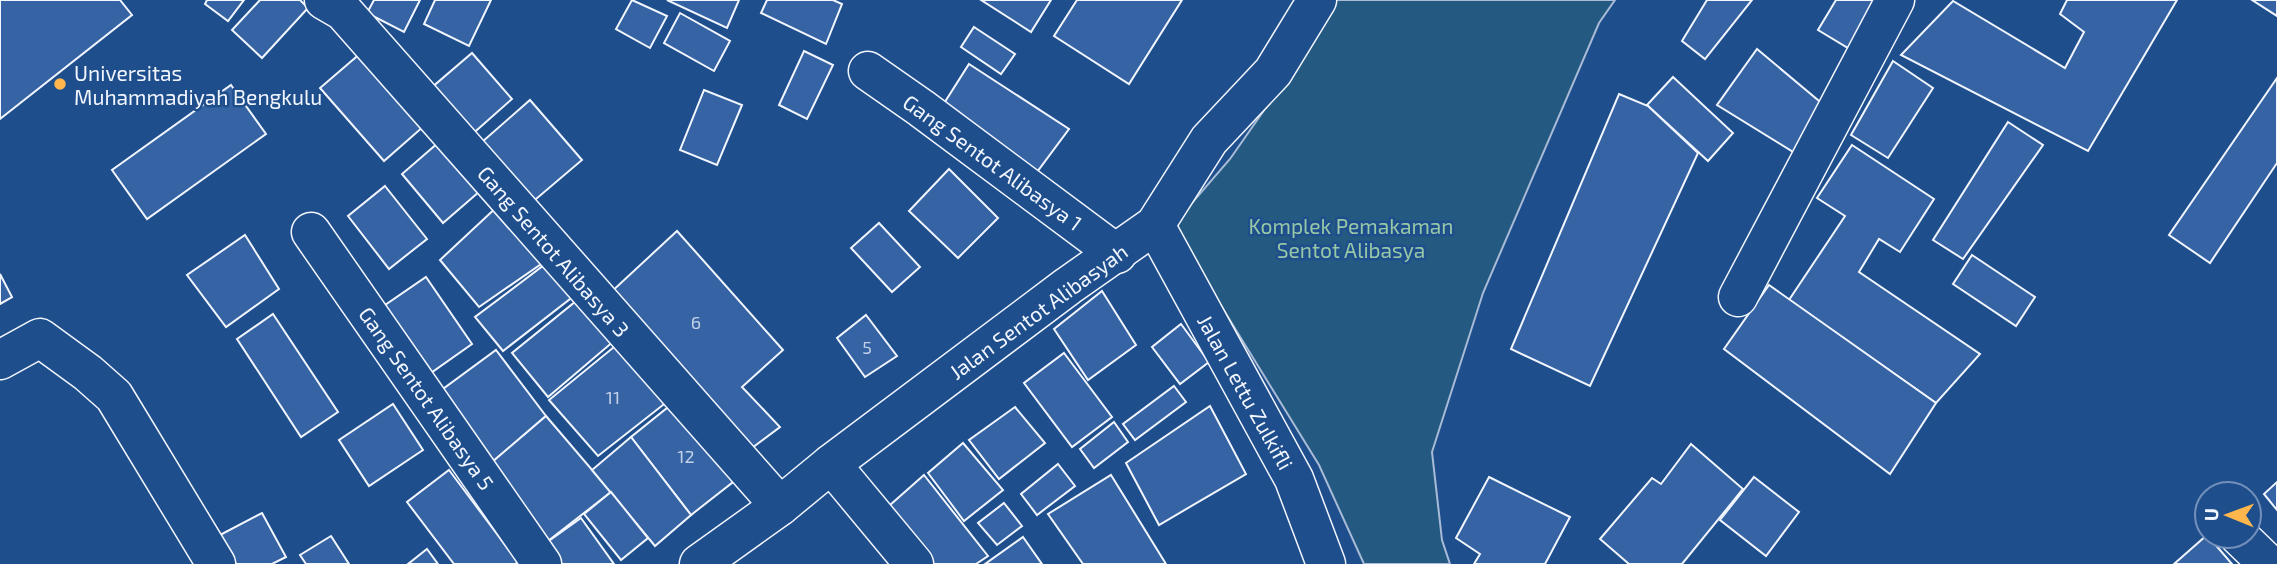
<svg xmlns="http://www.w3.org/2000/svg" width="2277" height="564" viewBox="0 0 2277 564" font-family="'Exo 2',sans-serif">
<rect width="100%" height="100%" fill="#1f4e8c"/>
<path fill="#245a82" stroke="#a8bbd7" stroke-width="2" d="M1333,0H1615L1599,23L1483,293L1432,452L1442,540L1450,564H1364L1319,465L1172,226L1230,159L1285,80Z"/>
<g fill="#3563a3" stroke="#f2f6ff" stroke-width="2">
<path d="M0,0H120L132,15L0,119Z"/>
<path d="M207,0H244L228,21L205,4Z"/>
<path d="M260,0H300L308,8L262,58L232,30Z"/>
<path d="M374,0H420L404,32L367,13Z"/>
<path d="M435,0H491L469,46L424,24Z"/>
<path d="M632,0L667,16L650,48L616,29Z"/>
<path d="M667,0H739L727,28Z"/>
<path d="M767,0H833L842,4L826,44L761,13Z"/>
<path d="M981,0H1051L1031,32Z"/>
<path d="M1077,0H1182L1129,84L1054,36Z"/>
<path d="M1707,0H1752L1705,59L1682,41Z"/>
<path d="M1836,0H1883L1853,51L1818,30Z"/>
<path d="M2067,0H2177L2088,151L1901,55L1953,1L2065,68L2084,32L2060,14Z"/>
<path d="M2252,0H2277V16Z"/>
<path d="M680,13L730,41L714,71L664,43Z"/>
<path d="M974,27L1015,54L1001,74L961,47Z"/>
<path d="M369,46L432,119L384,161L320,88Z"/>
<path d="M1757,49L1831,111L1803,158L1717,105Z"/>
<path d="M804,51L833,65L807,119L779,105Z"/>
<path d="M472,53L512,99L469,137L430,89Z"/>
<path d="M1893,61L1933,88L1888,158L1851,135Z"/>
<path d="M969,64L1069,129L1037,172L943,105Z"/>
<path d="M1673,77L1733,133L1708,161L1647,105Z"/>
<path d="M2277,78V163L2210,263L2169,235Z"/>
<path d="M231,85L266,134L147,219L112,170Z"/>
<path d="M704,90L742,105L717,165L680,150Z"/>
<path d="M1619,94L1648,106L1698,153L1590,386L1511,349Z"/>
<path d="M530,100L582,160L529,205L474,149Z"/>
<path d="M2008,122L2043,145L1963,259L1933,240Z"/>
<path d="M446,136L487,185L443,223L402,174Z"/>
<path d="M1852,145L1934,199L1900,252L1879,239L1859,272L1980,354L1936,403L1789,300L1845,216L1817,198Z"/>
<path d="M949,169L998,218L958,258L909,211Z"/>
<path d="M385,186L427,239L389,269L348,216Z"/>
<path d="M500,204L544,262L479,307L440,260Z"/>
<path d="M879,223L920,267L892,292L851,248Z"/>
<path d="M677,231L783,350L742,387L780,427L748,451L609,294Z"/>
<path d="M245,235L279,289L226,327L187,275Z"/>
<path d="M1972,255L2035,297L2016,326L1953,284Z"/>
<path d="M552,259L579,292L503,351L475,317Z"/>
<path d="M0,274L12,297L0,304Z"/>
<path d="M426,277L472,344L418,382L372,314Z"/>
<path d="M1769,285L1936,403L1890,474L1724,349Z"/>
<path d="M1102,291L1136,345L1088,380L1054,329Z"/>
<path d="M586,293L621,335L548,397L512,353Z"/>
<path d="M273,314L338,412L301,437L237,339Z"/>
<path d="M866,315L897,356L865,377L837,338Z"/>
<path d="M1181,324L1209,362L1180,384L1152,347Z"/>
<path d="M625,338L677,394L598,456L549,400Z"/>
<path d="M496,350L546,416L484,469L428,400Z"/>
<path d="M1064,353L1112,417L1072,447L1024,383Z"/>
<path d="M1174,386L1186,402L1135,440L1123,424Z"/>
<path d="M677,400L742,475L691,515L631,437Z"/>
<path d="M393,404L423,450L369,486L339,440Z"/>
<path d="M1210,406L1246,474L1159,525L1126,463Z"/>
<path d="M1015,407L1045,443L999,479L969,440Z"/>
<path d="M546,416L611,492L539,548L484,469Z"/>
<path d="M1114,422L1128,442L1094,468L1080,449Z"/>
<path d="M631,437L691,515L655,546L592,470Z"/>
<path d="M963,443L1003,490L964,521L928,473Z"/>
<path d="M1691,444L1743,489L1682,564H1629L1600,539L1652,478L1661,484Z"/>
<path d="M1058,464L1075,486L1037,515L1021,494Z"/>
<path d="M449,470L518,562L515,564H454L407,502Z"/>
<path d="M924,475L988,556L976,564H922L881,513Z"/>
<path d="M1111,475L1166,564H1083L1048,514Z"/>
<path d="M1489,477L1570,517L1545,564H1474L1480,554L1456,538Z"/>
<path d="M1754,477L1799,512L1766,556L1720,520Z"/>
<path d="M2277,482V510L2264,494Z"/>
<path d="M611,492L648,538L621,560L584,514Z"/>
<path d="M1004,503L1022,526L997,545L978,523Z"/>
<path d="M262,513L286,557L272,564H236L220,535Z"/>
<path d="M581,518L614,564H550L539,548Z"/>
<path d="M2207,535L2232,564H2174Z"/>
<path d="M331,536L349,564H306L300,555Z"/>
<path d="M1023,537L1042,564H985Z"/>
<path d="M427,549L438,564H408Z"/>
</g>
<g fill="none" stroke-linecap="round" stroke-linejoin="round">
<g stroke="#f2f6ff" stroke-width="41">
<g id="street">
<path d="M324,0L343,11L780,506"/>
<path d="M868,71L921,108L1117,254"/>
<path d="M1155,225L1294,479L1326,564"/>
<path d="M311,232L542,564"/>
<path d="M1738,297L1895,0"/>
<path d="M0,360L40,338L88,373L114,396L216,564"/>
<path d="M831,464L914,564"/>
<path d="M2239,536L2268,564"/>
</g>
</g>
<g stroke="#f2f6ff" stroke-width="41">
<path id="secondary" d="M699,564L780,506L831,464L1068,286L1155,225L1209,140L1273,72L1317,0"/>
</g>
<use href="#street" stroke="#1f4e8c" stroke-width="38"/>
<use href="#secondary" stroke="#1f4e8c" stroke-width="38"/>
</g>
<circle fill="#ffb74d" stroke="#1f4e8c" stroke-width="2.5" cx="60" cy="84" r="7"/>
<g text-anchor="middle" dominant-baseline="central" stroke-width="5" stroke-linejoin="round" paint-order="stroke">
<g font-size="18" fill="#c3d1e8">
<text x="696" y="322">6</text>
<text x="867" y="347">5</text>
<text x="613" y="397">11</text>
<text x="686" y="456">12</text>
</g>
<g font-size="21" fill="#f2f6ff" stroke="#1f4e8c" text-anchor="start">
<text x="74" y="72">Universitas<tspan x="74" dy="24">Muhammadiyah Bengkulu</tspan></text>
</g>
<g font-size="21" fill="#f2f6ff" stroke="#1f4e8c">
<text transform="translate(993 162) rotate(36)">Gang Sentot Alibasya 1</text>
<text transform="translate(554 251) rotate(49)">Gang Sentot Alibasya 3</text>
<text transform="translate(1038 311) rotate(-36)">Jalan Sentot Alibasyah</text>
<text transform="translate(1246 392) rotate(61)">Jalan Lettu Zulkifli</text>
<text transform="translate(427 398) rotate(55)">Gang Sentot Alibasya 5</text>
</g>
<g font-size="21" fill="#97c8a6" stroke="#1f4e8c">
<text x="1351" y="225">Komplek Pemakaman<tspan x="1351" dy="24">Sentot Alibasya</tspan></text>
</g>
</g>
<g transform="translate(2228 515) rotate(271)"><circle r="33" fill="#1f4e8c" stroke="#7391ba" stroke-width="2"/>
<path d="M0-5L12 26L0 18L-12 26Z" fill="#ffb74d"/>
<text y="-10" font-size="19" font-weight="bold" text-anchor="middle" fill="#f2f6ff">U</text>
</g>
</svg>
